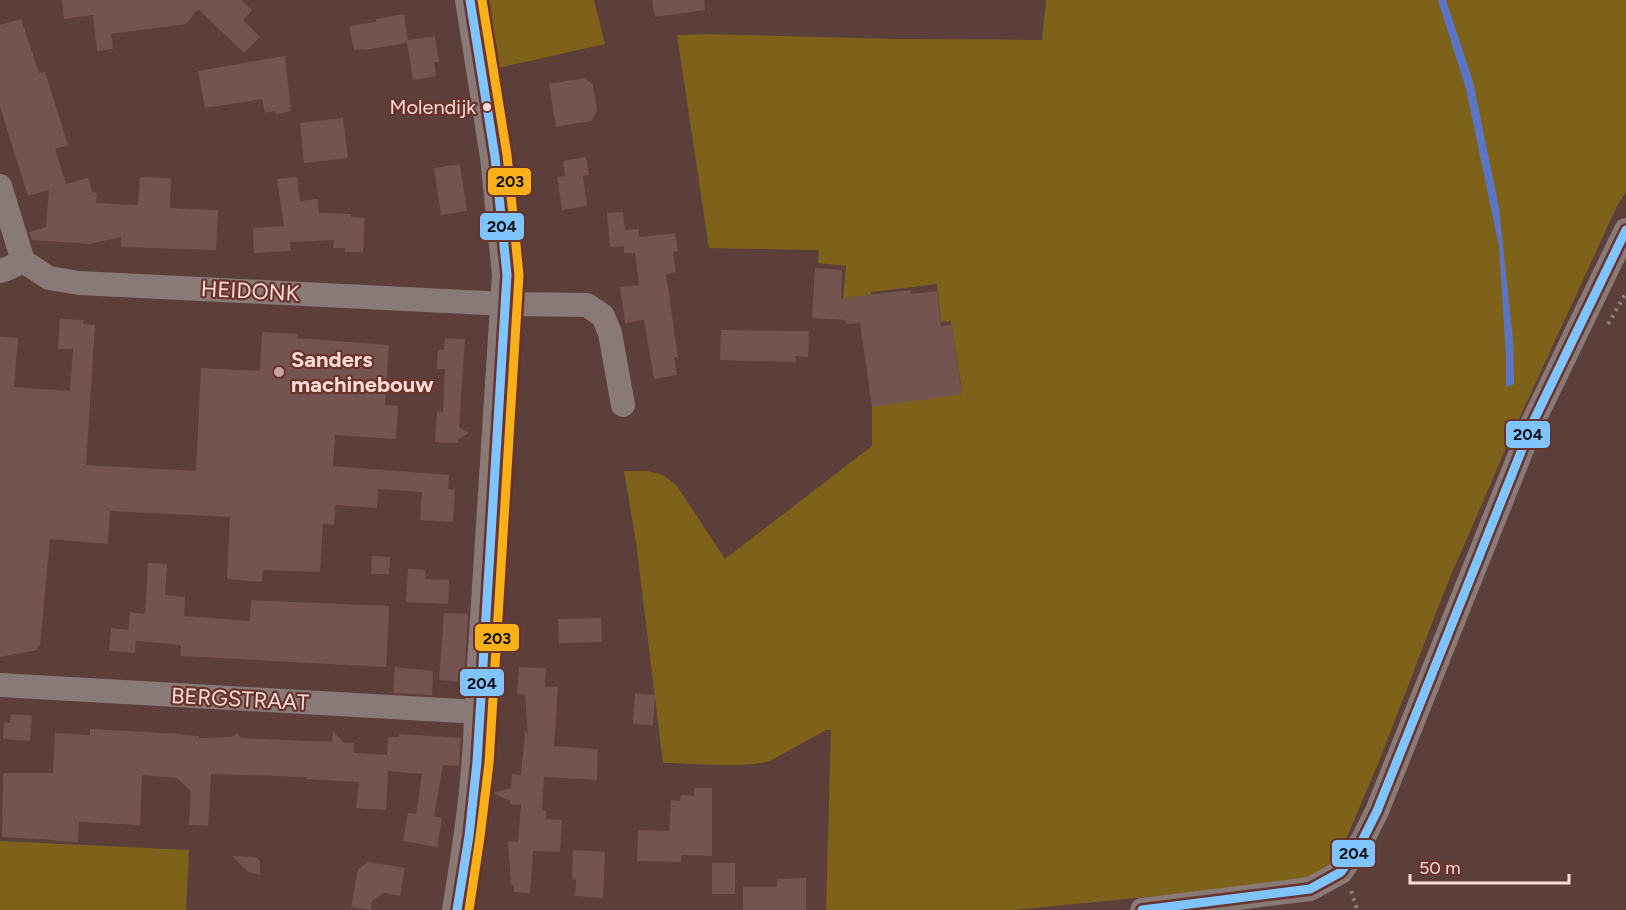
<svg xmlns="http://www.w3.org/2000/svg" width="1626" height="910" viewBox="0 0 1626 910" font-family="Figtree,sans-serif">
<rect width="100%" height="100%" fill="#5c3e3b"/>
<g fill="#7f621a">
<path d="M478,0H594L605,44L489,70Z"/>
<path d="M1046,0H1626V192L1617,206L1513,432L1446,587L1380,759L1341,851L1329,867L1301,882L1014,910H826L831,730H826L770,761C742,769 694,763 663,763L636,542L624,471H648L663,475L677,486L725,559L872,446V405L962,390L951,321L941,322L937,284L871,292L872,303L843,299L846,266L818,263L819,250L709,248L677,35L709,34L894,39L1042,40Z"/>
<path d="M0,841L189,850L186,910H0Z"/>
</g>
<path fill="#5c76c7" d="M1438,0H1446L1473,82L1499,208L1513,340L1514,384L1506,387V355L1499,246L1466,89Z"/>
<g fill="#75534f">
<path d="M62,0H241L252,10L243,20L260,37L244,53L198,9L186,24L111,34L113,49L97,51L93,15L64,19Z"/>
<path d="M652,0H704L705,10L655,17Z"/>
<path d="M404,14L408,40L435,36L439,62H434L436,76L413,80L407,43L364,50L363,49L354,50L349,26L376,22V19Z"/>
<path d="M21,19L39,73L45,72L68,145L55,149L66,184L88,178L92,192L97,193L96,203L138,205L140,177L171,178L170,208L218,210L216,250L121,247V237L90,244L32,240L29,232L46,227L49,190L28,196L0,107V25Z"/>
<path d="M285,56L291,111L276,114L275,111L265,113L262,99L205,108L198,71Z"/>
<path d="M585,78L593,85L597,111L591,121L556,127L549,84Z"/>
<path d="M343,118L348,158L304,163L300,123Z"/>
<path d="M586,157L589,175L583,176L587,206L562,210L557,177L565,176L563,161Z"/>
<path d="M460,164L467,211L441,215L434,168Z"/>
<path d="M297,177L300,201L317,199L319,213L351,214V217L365,218L363,252H345V248H333L334,240L290,242L291,251L254,253L253,228L284,226L277,179Z"/>
<path d="M623,212L625,230L639,229V237L675,233L678,251L673,252L676,272L666,274L678,357H674L677,375L654,379L644,320L625,323L620,287L639,285L635,253H624V246L610,247L607,213Z"/>
<path d="M815,268L842,270L841,298L911,290V294L937,291L941,326L952,325L962,394L872,407L860,323L846,324L845,320L812,318Z"/>
<path d="M60,319L84,320L83,324L95,325L86,465L196,471L201,368L260,371L262,332L298,334L297,338L389,345L385,405L398,406L396,439L335,435L333,466L449,475L448,489L455,490L453,522L420,520L422,492L378,489L377,508L335,505L334,525L323,524L320,572L263,570L262,582L227,579L230,517L110,511L108,544L50,539L40,646H38L37,650L0,657V337L18,338L14,387L70,391L73,349H58Z"/>
<path d="M721,330L809,331L808,357L795,356L796,362L720,360Z"/>
<path d="M445,338L465,339L459,427L469,433L458,439V443L435,442L437,412H443L445,369H437L438,350H444Z"/>
<path d="M372,556L390,557L389,574H371Z"/>
<path d="M148,563L167,564L165,595L185,597L184,616L250,621L251,600L389,606L386,667L180,656L181,645L136,641L135,653L109,651L111,628L128,630L130,612L145,614Z"/>
<path d="M408,569L425,570V579L449,580L448,604L406,602Z"/>
<path d="M444,613L468,614L464,682L439,680Z"/>
<path d="M601,618L602,642L559,643L558,619Z"/>
<path d="M395,667L433,671L432,695L393,693Z"/>
<path d="M519,667L546,668L545,687H558L554,746L598,749L597,780L544,777L542,810L546,811V819L562,820L560,852L533,851L530,893L514,892V886L511,884L508,841L518,842L521,805L510,804V801L493,793L511,788L512,774L521,775L525,732L528,733L525,695L517,694Z"/>
<path d="M635,693L655,695L653,725L633,724Z"/>
<path d="M11,714L32,716L30,741L3,739L4,722L10,723Z"/>
<path d="M90,729L183,734V735L199,736V738L231,737L237,733L241,738L332,742L333,731L344,743H354V753L387,755L388,737H399V734L461,738L459,766L443,765L434,816L442,818L437,847L403,841L408,813L416,814L422,774L388,771L386,810L356,808L359,782L306,779L307,777L211,774L208,826L189,825L191,791L177,778L142,775L140,825L79,822L78,842L56,841V840L2,837L3,773H53L55,733L90,735Z"/>
<path d="M694,788H712V856L681,855V862L637,861L638,830L669,831L671,800L680,801L681,795L694,796Z"/>
<path d="M573,850L605,852L603,898L575,896L576,880L572,879Z"/>
<path d="M232,856L255,857L260,861V875L248,872Z"/>
<path d="M368,862L405,868L400,896L384,893L372,901L371,910L351,907L358,869Z"/>
<rect x="712" y="863" width="23" height="31"/>
<path d="M806,878V910H743V887H777V879Z"/>
</g>
<g fill="none" stroke-linecap="round" stroke-linejoin="round">
<g stroke="#8c7d7b" stroke-width="4" stroke-dasharray="3 4.5" stroke-linecap="butt">
<path d="M1608,324L1626,293"/>
<path d="M1351,891L1356,906V910"/>
</g>
<g stroke="#897a77" stroke-width="24">
<path d="M0,186L23,261"/>
<path d="M0,271L9,268L23,261L49,278L79,283L506,304L587,305L603,316L610,333L623,405"/>
<path d="M0,685L479,712"/>
<path d="M1142,910L1310,889L1341,872L1362,841L1377,811L1533,422L1626,230"/>
</g>
<path stroke="#897a77" stroke-width="30" d="M457,910C468,844 478,778 479,712L507,275L495,157L470,0"/>
<g stroke="#69342d" stroke-width="14">
<g id="bus-1">
<path d="M457,910L469,836L477,762L507,275L495,157L470,0"/>
<path d="M1142,910L1310,889L1341,872L1362,841L1377,811L1533,422L1626,230"/>
</g>
</g>
<g stroke="#69342d" stroke-width="14">
<path id="bus-2" d="M469,910L480,837L489,763L519,275L507,155L482,0"/>
</g>
<use href="#bus-1" stroke="#80c4ff" stroke-width="9"/>
<use href="#bus-2" stroke="#f9af1a" stroke-width="9"/>
</g>
<circle fill="#fddbd6" stroke="#69342d" stroke-width="2" cx="487" cy="107" r="5"/>
<circle fill="#c5a4a0" stroke="#69342d" stroke-width="2" cx="279" cy="372" r="6"/>
<g text-anchor="middle" dominant-baseline="central" stroke-width="4.5" stroke-linejoin="round" paint-order="stroke">
<g font-size="20" fill="#fddbd6" stroke="#69342d" text-anchor="end">
<text x="476" y="107">Molendijk</text>
</g>
<g font-size="22" fill="#fddbd6" stroke="#69342d">
<text transform="translate(250 291) rotate(3)">HEIDONK</text>
<text transform="translate(240 699) rotate(3)">BERGSTRAAT</text>
</g>
<g font-size="22" font-weight="bold" fill="#fddbd6" stroke="#69342d" text-anchor="start">
<text x="291" y="359">Sanders<tspan x="291" dy="25">machinebouw</tspan></text>
</g>
</g>
<g stroke="#69342d" stroke-width="2">
<rect x="487" y="167" width="45" height="29" rx="6" fill="#f9af1a"/>
<rect x="479" y="212" width="46" height="29" rx="6" fill="#80c4ff"/>
<rect x="1505" y="420" width="46" height="29" rx="6" fill="#80c4ff"/>
<rect x="474" y="623" width="46" height="29" rx="6" fill="#f9af1a"/>
<rect x="459" y="668" width="46" height="29" rx="6" fill="#80c4ff"/>
<rect x="1331" y="839" width="45" height="29" rx="6" fill="#80c4ff"/>
</g>
<g font-size="16" text-anchor="middle" font-weight="bold" fill="#111">
<text x="510" y="187">203</text>
<text x="502" y="232">204</text>
<text x="1528" y="440">204</text>
<text x="497" y="644">203</text>
<text x="482" y="689">204</text>
<text x="1354" y="859">204</text>
</g>
<path d="M1410 874v9h159v-9" fill="none" stroke="#fddbd6" stroke-width="3"/>
<text x="1419" y="874" font-size="18" fill="#fddbd6" stroke="#69342d" stroke-width="4.5" paint-order="stroke">50 m</text>
</svg>
